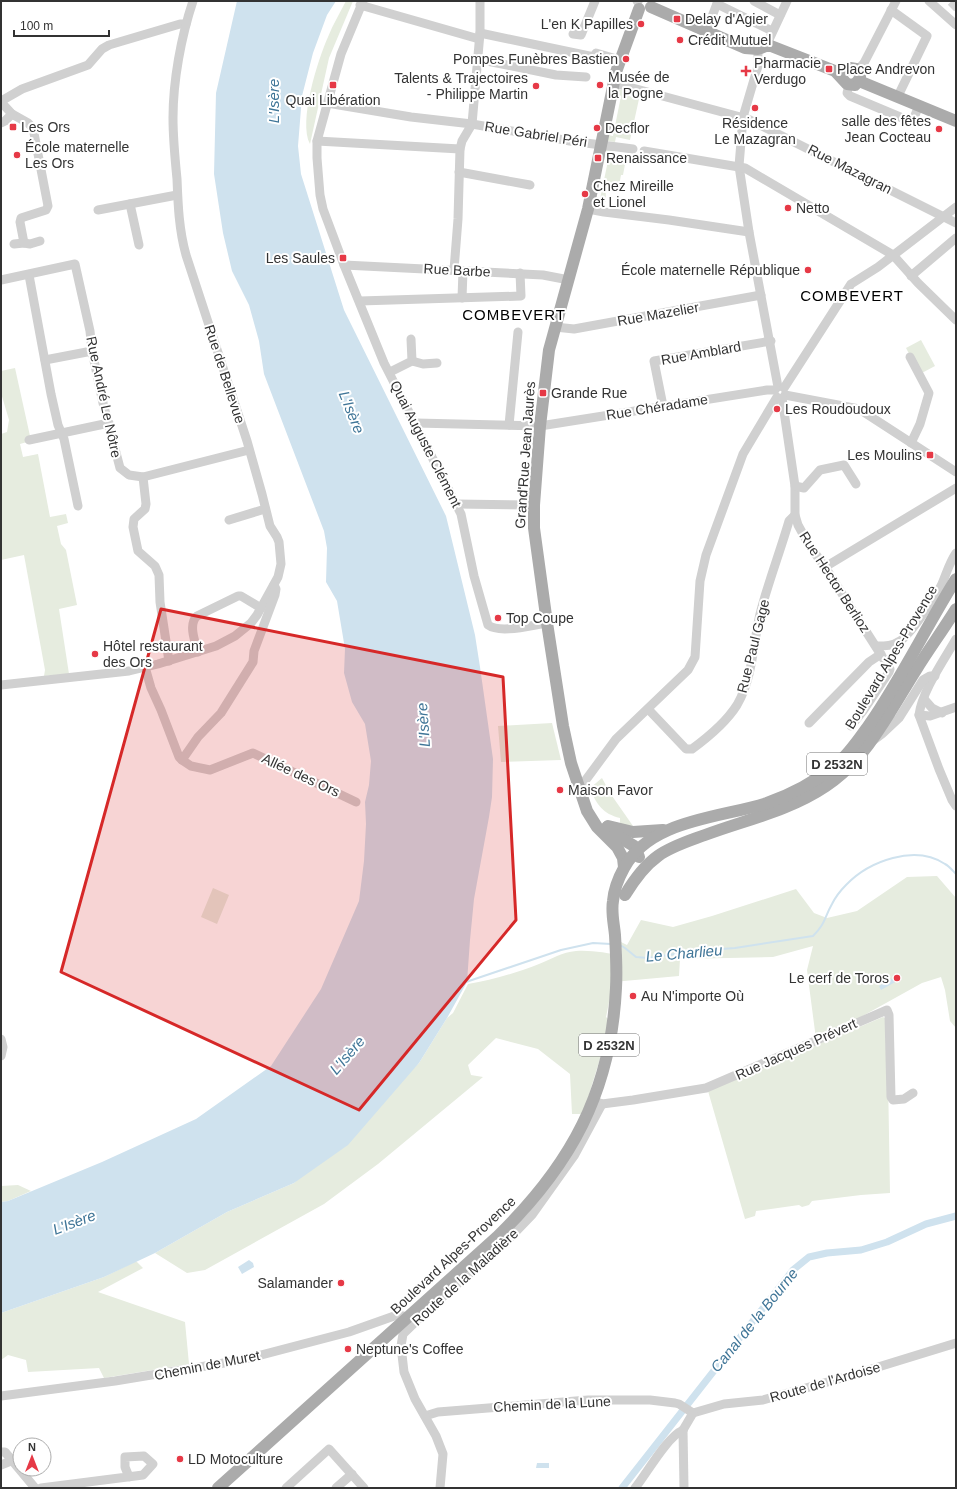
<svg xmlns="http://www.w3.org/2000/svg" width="957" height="1489" viewBox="0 0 957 1489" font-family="Helvetica,sans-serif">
<rect width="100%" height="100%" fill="#fff"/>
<g fill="#e6ecdf">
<path d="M346,1H353L329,58L310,144C298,122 318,59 328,37C333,24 340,13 346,1Z"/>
<path d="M618,89L626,91L625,95L639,99L630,140L616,137L615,142L607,141L608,135L613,136L621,96L617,94Z"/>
<path d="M606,150H614V155L629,157V159H626L623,175H621L619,186L607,184C605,190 606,196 606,202L597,201L596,198L600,199L609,156L604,155Z"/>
<path d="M921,340L935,366L920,374L906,348Z"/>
<path d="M15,368L30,436L27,442L20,444L23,457L38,454L50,517L66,514L68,523L57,526L61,544L66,550L77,605L59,609L69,674L44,676L45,670L24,555L1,560V434L7,432L9,420L1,393V371Z"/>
<path d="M552,723L561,760L501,762L498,726Z"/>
<path d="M602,778L610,793L633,826L620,825V818C603,814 596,804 590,788Z"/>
<path d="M937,876L956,898V1028L950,1021L945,990L941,977L922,983L859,1018L816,1039L807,970L813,946L773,957L680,959L679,976L613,982L606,1017L608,1019L603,1049L583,1114H572L570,1074L538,1049L496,1038L468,1065L471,1075L483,1077L378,1164L324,1204L205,1270L187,1273L155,1253L227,1212L294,1183L419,1063L447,1018L453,1013L468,984C492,980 516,973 539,964C552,959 562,952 576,951C592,950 607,953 622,956L621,942L627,945L641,920L673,927L712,916L796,889L814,913L827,918L857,911L907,877Z"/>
<path d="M213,888L229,895L217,924L201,917Z"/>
<path d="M883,1017L887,1019L890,1193L861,1195L812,1201L809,1205L802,1207L799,1205L756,1211L755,1216L745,1219L708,1091Z"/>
<path d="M18,1185L31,1191L8,1201L1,1202V1186Z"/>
<path d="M136,1261L143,1268L98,1292L185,1322L189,1364L104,1378L99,1368L28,1372L26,1360L8,1355L1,1360V1313L104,1277Z"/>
</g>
<g fill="#cfe2ee">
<path d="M237,1H336L327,15L313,53L302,96L298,146L301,174L344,310L446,516L475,635L480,667L493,759L492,797L489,817L474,899L470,940L467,982L447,1018L419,1063L348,1145L294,1183L227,1212L155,1253L104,1277L1,1313V1202L8,1201L102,1162L196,1119L271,1066L321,989L359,901L364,861L366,824L365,802L369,785L371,761L365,724L352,702L344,673L345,649L337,601L326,582L327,548L324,531L264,374L259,341L249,305L232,271L223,233L214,174L216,93Z"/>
<path d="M895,977L897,981L881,990L879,986Z"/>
<path d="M249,1260L253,1263L254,1267L242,1274L238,1267Z"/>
<path d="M537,1463H549V1468H536Z"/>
</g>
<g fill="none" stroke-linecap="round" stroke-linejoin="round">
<g stroke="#cfe2ee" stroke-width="2">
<path d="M620,945L625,948L636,957L648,958L695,951L735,948L813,936C826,923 824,918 832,904C835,898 841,890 846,885C869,861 915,844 945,864C949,866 953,871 956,874"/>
<path d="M466,982L561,950L593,943L611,944"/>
</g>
<path stroke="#cfe2ee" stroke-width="7" d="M622,1488L793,1270L809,1257L827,1253L861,1250L887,1242L926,1224L956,1216"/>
<path stroke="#d6d6d6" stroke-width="9" stroke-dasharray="9 4.5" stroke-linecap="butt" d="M951,8L956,3"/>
<g stroke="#d0d0d0" stroke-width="9">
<path d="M363,1L341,54L317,141V158L320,195L323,209L344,265L384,363L461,514L474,576L488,625C500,634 532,625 547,623"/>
<path d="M637,1L638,2"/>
<path d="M754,1L780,15"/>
<path d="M929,1L956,25"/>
<path d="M717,4L772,31"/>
<path d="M360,5L479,39"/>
<path d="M891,10L927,36L898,96"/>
<path d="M706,32L718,1"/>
<path d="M480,33L594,57L596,53L620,60"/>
<path d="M573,34L581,35L595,1"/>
<path d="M766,46L787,1"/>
<path d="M758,49V66L743,117L739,166L749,232L778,387"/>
<path d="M477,59L556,75L586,77"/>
<path d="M858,70L864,63L896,1"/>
<path d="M614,83L748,119L956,223"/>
<path d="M849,85L847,93L850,96L912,122L919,106"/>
<path d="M1,101L22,89L88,65L102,49L109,45L180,24H186"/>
<path d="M1,102L12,114L28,123L33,128L48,206L46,210L21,218L20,222L24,243L14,244"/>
<path d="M327,103L411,117L472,124L570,141L633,149"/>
<path d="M1,123L5,121L12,114"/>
<path d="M317,141L460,149"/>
<path d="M644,151L745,168L893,255L918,283L956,320"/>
<path d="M459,172L530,185"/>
<path d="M130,204L139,245"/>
<path d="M588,209L604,212L669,220L749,232"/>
<path d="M98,210L177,195"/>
<path d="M24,243L30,244L40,241"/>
<path d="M344,265L543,275L569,280"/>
<path d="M454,270L458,219L460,149L462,141L472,124L480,33V1"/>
<path d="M29,275L51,394L58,425L64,439L78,506"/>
<path d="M911,276L956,238"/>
<path d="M1,280L75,264L90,331L92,351L103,403L120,468L129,475L143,477L249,450"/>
<path d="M462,298L463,271"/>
<path d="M360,301L521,296L520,273"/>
<path d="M555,327L574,329L761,295"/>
<path d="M910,357L929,393L920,424L911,443"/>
<path d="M45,360L92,351"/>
<path d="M412,361L423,364L437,363"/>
<path d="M390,372L412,361L411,339"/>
<path d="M784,388L851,284L878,267L956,207"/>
<path d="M785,395L859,409L956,472"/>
<path d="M782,398L795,486V515L798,525L809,545L825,567L890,669L889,672L863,711L851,726"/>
<path d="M663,406L654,361L771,341"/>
<path d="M416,423L540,426L767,390H775"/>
<path d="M509,425L518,332"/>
<path d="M29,440L109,423"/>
<path d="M143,477L146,504L145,509L134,519L133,527L138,551L155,566L159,575L160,602L169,661"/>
<path d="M795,486L804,488L820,470L844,465L856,484"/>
<path d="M456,504L534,505"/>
<path d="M229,520L265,509"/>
<path d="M825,567L956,488"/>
<path d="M956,639C944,660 922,691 919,715L939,769L952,800L956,806"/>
<path d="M876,646C885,646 893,646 900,641C912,633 933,600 941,586C946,575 949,563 956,553"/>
<path d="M198,652C195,642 188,624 197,616L238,596H241L261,608"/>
<path d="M145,667L151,688L161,710L179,757L182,760L191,766L210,770L253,753L356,802"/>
<path d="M1,685L129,671L158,664L216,646L235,636L251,623L257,615L278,577L281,564L279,542L277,537L270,526L262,494L247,441L186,255C179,230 178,205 177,179C175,159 173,139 173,118C173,81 181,37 193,1"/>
<path d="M924,699L932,708L942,713"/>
<path d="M648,709L686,749H692C707,738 727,721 737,705C753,678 753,644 760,614C768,583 780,552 789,521L795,515"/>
<path d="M919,715L930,716L956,707"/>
<path d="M809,723L869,662L881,654"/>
<path d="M874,740L882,734L899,718L923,680L930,676H935"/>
<path d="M182,760L198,737L221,713L253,662L254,651L275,595L276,589L274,585"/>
<path d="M578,784L585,781L616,739L688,670L695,657L700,581L706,555L743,454L777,397"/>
<path d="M1,1039L3,1047L1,1056"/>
<path d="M597,1102L602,1104L633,1100L706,1088L887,1010L889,1015L891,1097L893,1100L904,1099L913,1093"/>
<path d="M1,1396L115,1381L242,1360L349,1332L397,1315L403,1316L407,1319"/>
<path d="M693,1413L724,1404L763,1400L849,1376L956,1343"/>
<path d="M425,1416L438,1412L588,1400H650L675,1403L679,1404L693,1413"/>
<path d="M683,1430L684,1488"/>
<path d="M683,1430L693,1413"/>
<path d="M1,1452H5L35,1488"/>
<path d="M1,1465L11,1461"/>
<path d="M41,1488L143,1475L153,1464L144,1456L125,1457V1467L129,1477"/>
<path d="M286,1488L329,1449L364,1488"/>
<path d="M336,1488L352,1474"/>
<path d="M440,1488L443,1454L436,1436L415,1399L404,1372L401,1346L403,1334L431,1307L507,1241L532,1215L574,1156L602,1104"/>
<path d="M635,1488C647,1473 667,1437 683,1430"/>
</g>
<g stroke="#ababab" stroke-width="12">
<path d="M651,7L745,48L758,49L766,46H771L835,71L847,84L855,85L860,78V73L856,69L850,68L845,71H835"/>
<path d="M859,81L956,121"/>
<path d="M608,826L633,832L663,830"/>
<path d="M607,827L614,834L634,846L639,857"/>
<path d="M624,867L623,858L617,847L597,827L587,811L571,763L563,726L547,623L534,528V505L540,426L549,350L588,209L616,72L639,9"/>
<path d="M625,895C634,880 644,866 658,856C672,846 689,841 705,835C745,820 789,811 826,786C867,759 890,711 916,670C929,649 943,630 956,609"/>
<path d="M218,1488L497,1237C571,1165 611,1092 616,988C617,971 616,952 615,935C614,924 611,912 613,901C614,890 619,877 624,868C650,819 721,818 767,803C792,794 815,782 836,765C849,754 859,739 869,725C901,679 926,627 956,579"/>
</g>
</g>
<path fill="#d62828" fill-opacity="0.2" stroke="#d62828" stroke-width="3" stroke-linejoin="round" d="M161,609L503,677L516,920L359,1110L61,972Z"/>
<g fill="#e63946" stroke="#fff" stroke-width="1.5">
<rect x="673" y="15" width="8" height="8" rx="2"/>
<circle cx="641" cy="24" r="4"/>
<circle cx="680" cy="40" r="4"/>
<circle cx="626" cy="59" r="4"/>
<rect x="825" y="65" width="8" height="8" rx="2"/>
<path d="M744 65h4v4h4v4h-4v4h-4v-4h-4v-4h4z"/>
<rect x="329" y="81" width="8" height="8" rx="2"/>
<circle cx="600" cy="85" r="4"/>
<circle cx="536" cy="86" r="4"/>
<circle cx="755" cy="108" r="4"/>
<rect x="9" y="123" width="8" height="8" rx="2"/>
<circle cx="597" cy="128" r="4"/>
<circle cx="939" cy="129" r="4"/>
<circle cx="17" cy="155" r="4"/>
<rect x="594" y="154" width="8" height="8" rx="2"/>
<circle cx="585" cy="194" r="4"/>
<circle cx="788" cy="208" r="4"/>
<rect x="339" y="254" width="8" height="8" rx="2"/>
<circle cx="808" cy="270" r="4"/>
<rect x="539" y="389" width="8" height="8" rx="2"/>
<circle cx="777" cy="409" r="4"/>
<rect x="926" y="451" width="8" height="8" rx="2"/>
<circle cx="498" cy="618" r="4"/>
<circle cx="95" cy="654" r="4"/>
<circle cx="560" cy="790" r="4"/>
<circle cx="897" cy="978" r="4"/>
<circle cx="633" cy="996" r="4"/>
<circle cx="341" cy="1283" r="4"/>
<circle cx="348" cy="1349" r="4"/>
<circle cx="180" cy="1459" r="4"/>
</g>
<g text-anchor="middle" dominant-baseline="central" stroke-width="4" stroke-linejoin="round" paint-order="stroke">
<g fill="#fff" stroke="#707070" stroke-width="1">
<rect x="807" y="753" width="60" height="22" rx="3"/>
<rect x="579" y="1034" width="60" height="22" rx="3"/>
</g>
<g font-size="13" font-weight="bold" fill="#333">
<text x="837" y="764">D 2532N</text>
<text x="609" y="1045">D 2532N</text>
</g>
<g font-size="14" fill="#333" stroke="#fff" text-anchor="start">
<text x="685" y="19">Delay d'Agier</text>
<text x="633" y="24" text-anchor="end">L'en K Papilles</text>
<text x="688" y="40">Crédit Mutuel</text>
<text x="618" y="59" text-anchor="end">Pompes Funèbres Bastien</text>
<text x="754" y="63">Pharmacie<tspan x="754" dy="16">Verdugo</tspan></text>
<text x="837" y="69">Place Andrevon</text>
<text x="608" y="77">Musée de<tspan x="608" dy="16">la Pogne</tspan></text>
<text x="528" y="78" text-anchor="end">Talents &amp; Trajectoires<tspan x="528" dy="16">- Philippe Martin</tspan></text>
<text x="333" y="100" text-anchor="middle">Quai Libération</text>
<text x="931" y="121" text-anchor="end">salle des fêtes<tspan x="931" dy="16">Jean Cocteau</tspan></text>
<text x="755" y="123" text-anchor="middle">Résidence<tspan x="755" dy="16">Le Mazagran</tspan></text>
<text x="21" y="127">Les Ors</text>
<text x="605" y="128">Decflor</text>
<text x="25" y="147">École maternelle<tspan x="25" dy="16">Les Ors</tspan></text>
<text x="606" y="158">Renaissance</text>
<text x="593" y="186">Chez Mireille<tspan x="593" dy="16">et Lionel</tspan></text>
<text x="796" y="208">Netto</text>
<text x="335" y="258" text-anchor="end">Les Saules</text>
<text x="800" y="270" text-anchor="end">École maternelle République</text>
<text x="551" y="393">Grande Rue</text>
<text x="785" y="409">Les Roudoudoux</text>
<text x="922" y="455" text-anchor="end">Les Moulins</text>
<text x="506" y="618">Top Coupe</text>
<text x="103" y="646">Hôtel restaurant<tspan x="103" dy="16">des Ors</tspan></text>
<text x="568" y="790">Maison Favor</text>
<text x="889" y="978" text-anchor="end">Le cerf de Toros</text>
<text x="641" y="996">Au N'importe Où</text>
<text x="333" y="1283" text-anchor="end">Salamander</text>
<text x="356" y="1349">Neptune's Coffee</text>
<text x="188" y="1459">LD Motoculture</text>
</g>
<g font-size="14" fill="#333" stroke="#fff">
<text transform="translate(536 134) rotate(9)">Rue Gabriel Péri</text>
<text transform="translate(850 169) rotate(27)">Rue Mazagran</text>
<text transform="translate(457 270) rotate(3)">Rue Barbe</text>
<text transform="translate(658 314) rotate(-10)">Rue Mazelier</text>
<text transform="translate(701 353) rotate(-10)">Rue Amblard</text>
<text transform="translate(225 374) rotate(72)">Rue de Bellevue</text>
<text transform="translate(104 397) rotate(78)">Rue André Le Nôtre</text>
<text transform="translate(657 407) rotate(-9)">Rue Chéradame</text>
<text transform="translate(426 444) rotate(63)">Quai Auguste Clément</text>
<text transform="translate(525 455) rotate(-86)">Grand'Rue Jean Jaurès</text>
<text transform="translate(835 582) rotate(57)">Rue Hector Berlioz</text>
<text transform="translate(753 646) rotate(-76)">Rue Paul Gage</text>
<text transform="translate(891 657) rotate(-59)">Boulevard Alpes-Provence</text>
<text transform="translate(301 775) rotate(25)">Allée des Ors</text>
<text transform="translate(796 1049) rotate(-24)">Rue Jacques Prévert</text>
<text transform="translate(453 1255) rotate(-43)">Boulevard Alpes-Provence</text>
<text transform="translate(465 1277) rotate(-42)">Route de la Maladière</text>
<text transform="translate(207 1365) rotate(-11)">Chemin de Muret</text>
<text transform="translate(825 1382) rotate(-16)">Route de l'Ardoise</text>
<text transform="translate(552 1404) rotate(-3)">Chemin de la Lune</text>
</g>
<g font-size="15" font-style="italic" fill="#3f7597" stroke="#fff">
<text transform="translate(273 101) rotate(-90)">L'Isère</text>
<text transform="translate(352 412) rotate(68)">L'Isère</text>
<text transform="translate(423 725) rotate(-94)">L'Isère</text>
<text transform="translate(684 953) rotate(-5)">Le Charlieu</text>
<text transform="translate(347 1055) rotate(-49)">L'Isère</text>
<text transform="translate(74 1222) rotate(-21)">L'Isère</text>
<text transform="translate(754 1320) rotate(-51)">Canal de la Bourne</text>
</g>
<g font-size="15" letter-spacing="1" fill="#000" stroke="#fff">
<text x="852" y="295">COMBEVERT</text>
<text x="514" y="314">COMBEVERT</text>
</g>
</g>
<rect width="957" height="1489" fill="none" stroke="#333333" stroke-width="4"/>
<g transform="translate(32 1457)"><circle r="19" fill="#ffffff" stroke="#adadad"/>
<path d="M0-3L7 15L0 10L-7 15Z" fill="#e63946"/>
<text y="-6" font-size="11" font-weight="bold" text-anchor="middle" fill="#333333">N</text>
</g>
<path d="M14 30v6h95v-6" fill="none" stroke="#333333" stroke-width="2"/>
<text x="20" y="30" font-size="12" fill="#333333" stroke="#ffffff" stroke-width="3" paint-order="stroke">100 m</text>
</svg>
